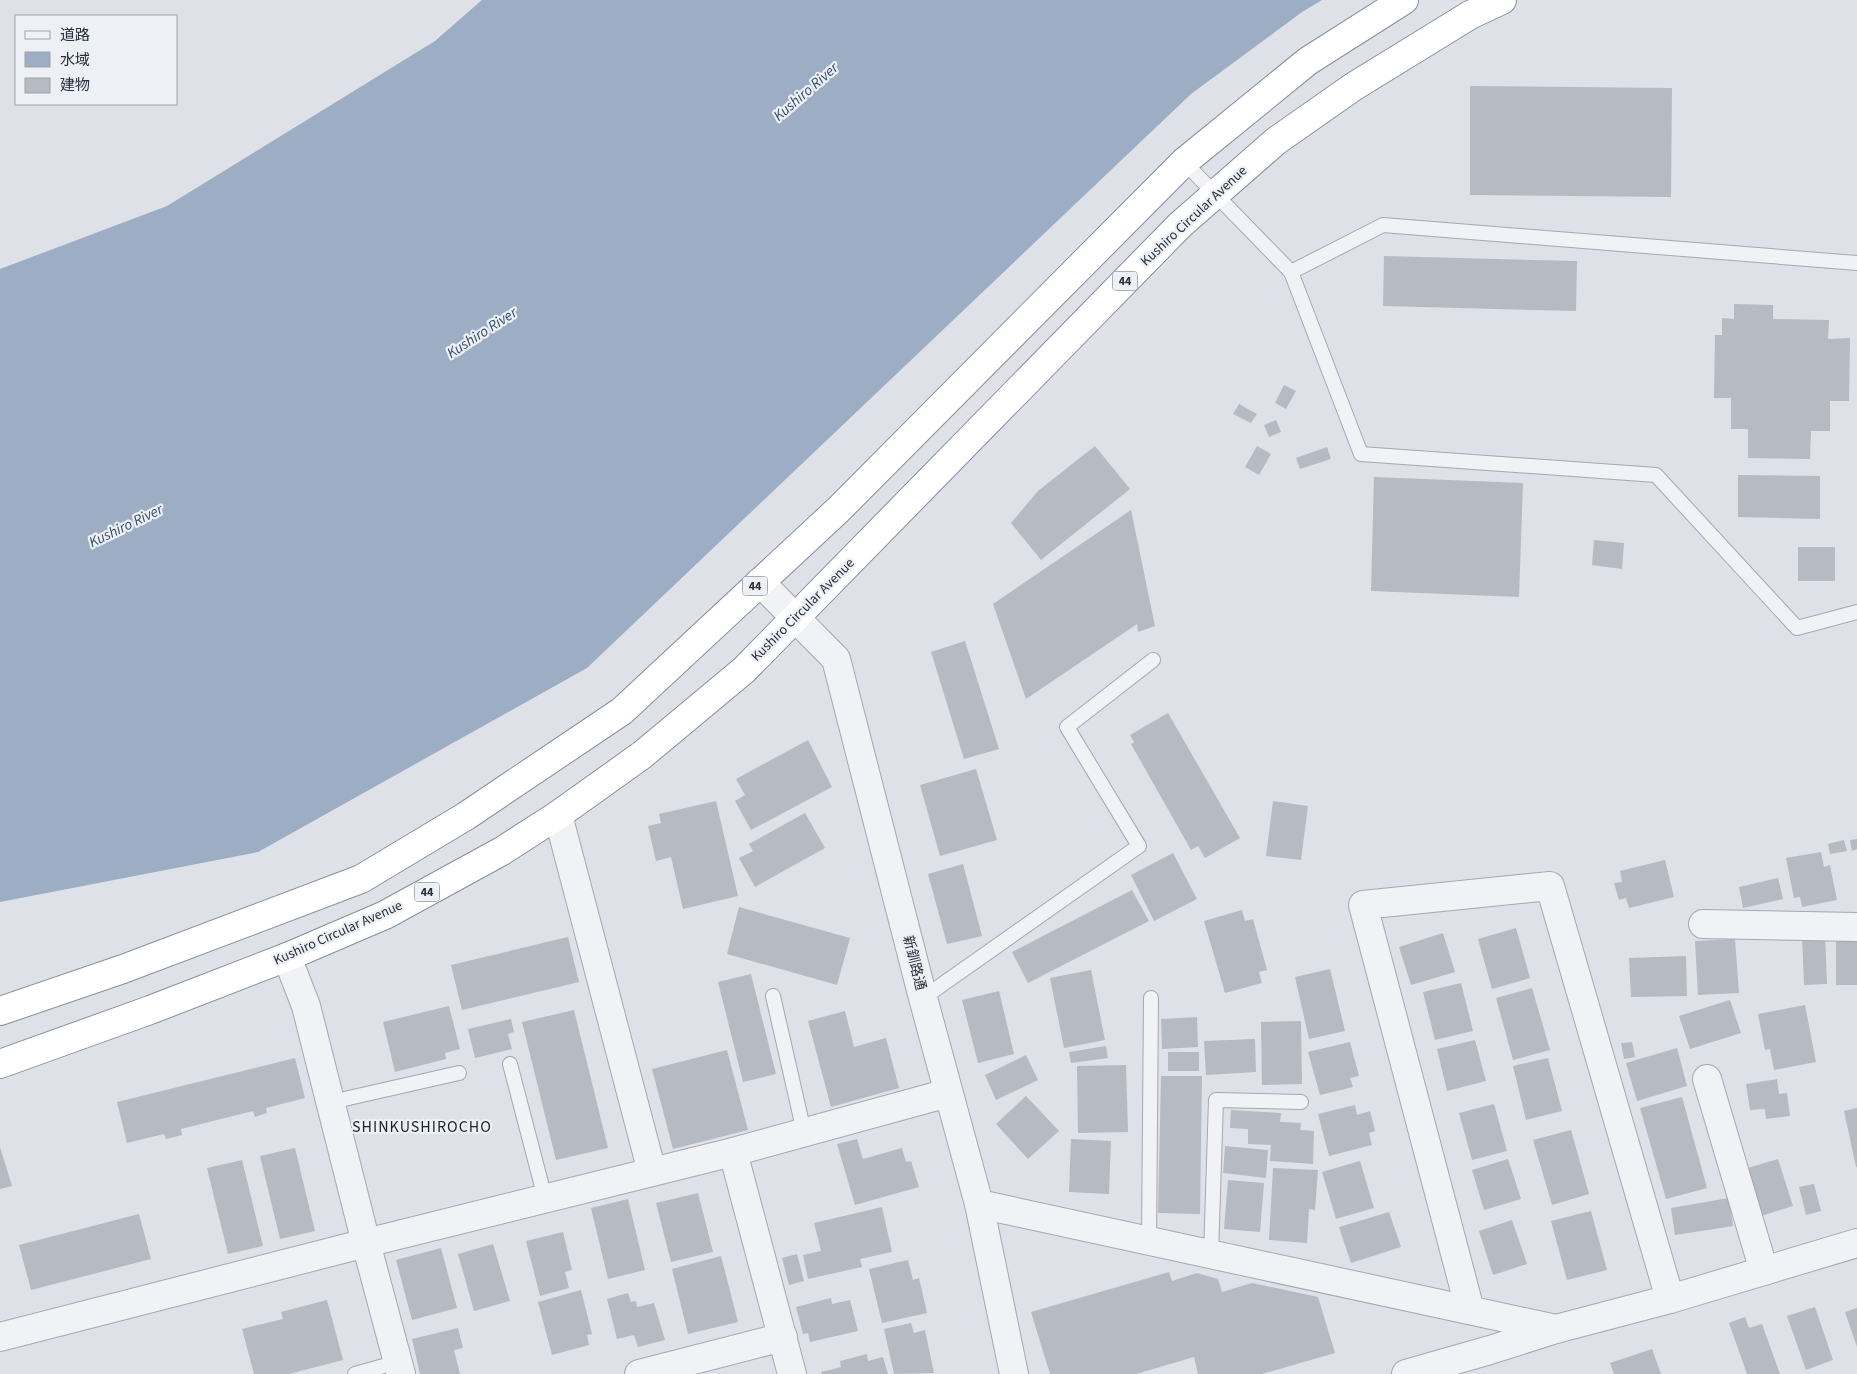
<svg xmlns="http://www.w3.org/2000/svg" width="1857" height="1374" viewBox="0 0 1857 1374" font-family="'Source Sans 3','Noto Sans JP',sans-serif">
<rect width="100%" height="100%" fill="#dee1e7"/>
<path fill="#9cadc4" d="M482,0H1322L1302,12L1191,94L587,668L258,852L0,902V269L167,206L435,41Z"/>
<g fill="#b6bac3">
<path d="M1470,86L1672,88L1671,197L1470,195Z"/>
<path d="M1384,256L1577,261L1576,311L1383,306Z"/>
<path d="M1734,304L1773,305V319L1829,320L1828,339L1850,338L1849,401H1830V431H1811L1810,459L1748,458V429H1731V398H1714L1715,335H1722V318L1734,319Z"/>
<path d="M1284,385L1296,391L1286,409L1275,403Z"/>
<path d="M1239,404L1257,414L1251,423L1233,414Z"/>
<path d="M1276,420L1281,432L1269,437L1264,425Z"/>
<path d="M1095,446L1130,489L1041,560L1011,523L1038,491Z"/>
<path d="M1257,446L1271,454L1259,475L1245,467Z"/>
<path d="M1327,447L1331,459L1300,469L1296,458Z"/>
<path d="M1738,475L1820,476V519L1738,517Z"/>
<path d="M1374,477L1523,483L1519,597L1371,591Z"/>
<path d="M1131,510L1155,626L1138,632L1137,624L1026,699L993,604Z"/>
<path d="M1594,540L1624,543L1622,569L1592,565Z"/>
<rect x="1798" y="547" width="37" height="34"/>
<path d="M965,641L999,749L964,759L931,652Z"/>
<path d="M1168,713L1240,838L1205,858L1198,846L1191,850L1131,744L1134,742L1130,735Z"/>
<path d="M808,740L832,787L751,830L735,801L745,795L736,779Z"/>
<path d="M976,769L997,840L940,856L920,785Z"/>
<path d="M716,801L738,896L683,909L671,857L656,861L648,826L661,823L659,814Z"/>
<path d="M1273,801L1308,806L1301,860L1266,856Z"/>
<path d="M805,813L825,848L755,887L739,858L753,851L749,844Z"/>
<path d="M1857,839V849L1852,851L1850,840Z"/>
<path d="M1844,840L1847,851L1830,854L1828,844Z"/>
<path d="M1821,852L1824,867L1830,865L1837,900L1802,907L1800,897L1794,898L1786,858Z"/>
<path d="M1173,853L1197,899L1154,921L1131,875Z"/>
<path d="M1665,860L1674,897L1629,908L1626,898L1619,900L1614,883L1622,882L1620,871Z"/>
<path d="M963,864L982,936L947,944L928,874Z"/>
<path d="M1778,878L1783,899L1743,908L1739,887Z"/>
<path d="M1132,890L1149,921L1028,983L1012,952Z"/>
<path d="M739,907L850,938L837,985L727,954Z"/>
<path d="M1242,910L1245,921L1253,919L1267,970L1259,972L1262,983L1225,993L1204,921Z"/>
<path d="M1516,928L1530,978L1492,989L1478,939Z"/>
<path d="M1443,933L1455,972L1411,985L1399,947Z"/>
<path d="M1802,934H1825L1827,984L1804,985Z"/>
<rect x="1836" y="935" width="21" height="50"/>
<path d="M568,937L579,982L462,1010L451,965Z"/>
<path d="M1735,939L1739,993L1698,995L1695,941Z"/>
<path d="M1686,956L1687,996L1631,997L1629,958Z"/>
<path d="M1330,969L1345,1031L1309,1039L1295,977Z"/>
<path d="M1091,970L1105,1040L1064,1048L1050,978Z"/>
<path d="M751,974L776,1074L743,1082L718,982Z"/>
<path d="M1461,983L1473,1031L1435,1040L1423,992Z"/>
<path d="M1532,988L1550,1050L1513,1060L1496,998Z"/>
<path d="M999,991L1014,1054L978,1063L962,1000Z"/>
<path d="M1730,1000L1741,1033L1690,1049L1679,1016Z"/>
<path d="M1805,1005L1816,1062L1774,1070L1770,1049L1765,1050L1758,1014Z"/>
<path d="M449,1006L460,1049L445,1053L446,1059L395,1072L383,1022Z"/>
<path d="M574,1010L608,1148L556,1160L522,1022Z"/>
<path d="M845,1011L854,1047L886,1038L899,1088L831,1107L808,1021Z"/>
<path d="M1197,1017L1198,1047L1162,1049L1161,1019Z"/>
<path d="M511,1019L514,1032L508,1034L512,1049L475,1058L468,1029Z"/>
<path d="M1301,1021L1302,1084L1262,1085L1261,1022Z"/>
<path d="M1255,1039L1256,1072L1206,1075L1204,1041Z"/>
<path d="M1475,1040L1486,1081L1447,1091L1437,1049Z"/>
<path d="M1350,1042L1359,1076L1350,1078L1353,1087L1320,1095L1308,1052Z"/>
<path d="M1632,1042L1635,1057L1624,1059L1621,1043Z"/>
<path d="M1106,1046L1108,1058L1071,1063L1069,1052Z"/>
<path d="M1677,1048L1687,1086L1637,1101L1626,1063Z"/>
<path d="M727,1050L748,1130L673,1149L652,1069Z"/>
<rect x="1168" y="1052" width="31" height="19"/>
<path d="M1026,1055L1038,1080L996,1100L985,1075Z"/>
<path d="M295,1058L305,1098L266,1108L267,1113L255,1117L253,1111L181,1129L182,1135L166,1139L164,1134L127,1143L117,1102Z"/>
<path d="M1548,1058L1562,1111L1526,1120L1513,1066Z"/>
<path d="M1126,1065L1128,1132L1078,1133L1077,1066Z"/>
<path d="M1161,1076H1202L1200,1214L1158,1213Z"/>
<path d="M1777,1079L1779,1094L1787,1093L1790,1116L1766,1119L1765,1109L1750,1110L1746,1084Z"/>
<path d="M1026,1096L1059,1131L1028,1159L996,1124Z"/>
<path d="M1682,1097L1707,1188L1666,1199L1640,1108Z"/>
<path d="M1494,1104L1507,1151L1472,1160L1459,1113Z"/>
<path d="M1355,1105L1357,1115L1370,1111L1375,1131L1369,1133L1372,1145L1329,1156L1318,1114Z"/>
<path d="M1857,1108V1167H1856L1844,1111Z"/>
<path d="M1231,1110L1281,1113L1280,1122L1301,1123L1300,1130L1314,1131L1313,1164L1270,1161L1271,1145L1248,1144V1129L1230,1128Z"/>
<path d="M1571,1130L1589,1194L1552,1205L1533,1140Z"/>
<path d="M857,1139L863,1159L902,1148L906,1162L911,1161L919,1187L855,1205L837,1144Z"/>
<path d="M1071,1139L1111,1141L1109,1194L1069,1192Z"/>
<path d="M1225,1146L1268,1150L1266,1178L1223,1173Z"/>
<path d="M0,1147L12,1186L0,1189Z"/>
<path d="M295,1148L315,1231L280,1239L260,1156Z"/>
<path d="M1508,1159L1521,1199L1484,1210L1472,1170Z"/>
<path d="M1778,1159L1793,1206L1758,1217L1744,1169Z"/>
<path d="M242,1160L263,1246L228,1254L207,1168Z"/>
<path d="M1360,1161L1374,1208L1336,1219L1322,1172Z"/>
<path d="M1273,1168L1318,1170L1315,1210L1309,1209L1307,1243L1269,1240Z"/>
<path d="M1228,1180L1264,1183L1260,1232L1224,1229Z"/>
<path d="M1814,1184L1821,1211L1806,1215L1799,1187Z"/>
<path d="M698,1193L713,1252L671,1262L656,1203Z"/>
<path d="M1729,1198L1733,1226L1675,1235L1671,1208Z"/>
<path d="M628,1199L645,1270L608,1279L591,1208Z"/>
<path d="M882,1207L892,1252L860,1259L862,1267L808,1279L803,1255L821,1251L814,1223Z"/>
<path d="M1591,1211L1607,1270L1567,1280L1551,1221Z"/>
<path d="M1389,1212L1401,1247L1351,1263L1339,1227Z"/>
<path d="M139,1214L151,1259L31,1290L19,1245Z"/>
<path d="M1512,1220L1527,1264L1493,1275L1479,1231Z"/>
<path d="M563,1232L572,1270L565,1272L569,1288L540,1296L526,1241Z"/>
<path d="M493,1244L510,1301L474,1311L458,1254Z"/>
<path d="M441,1248L457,1308L412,1320L396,1260Z"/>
<path d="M797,1254L804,1281L789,1285L782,1258Z"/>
<path d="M721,1256L738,1322L688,1334L672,1269Z"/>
<path d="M908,1260L913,1280L919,1278L927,1313L882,1323L869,1269Z"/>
<path d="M1169,1272L1172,1281L1197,1273L1218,1279L1222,1292L1252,1283L1318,1297L1335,1353L1262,1374H1198L1194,1357L1136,1374H1050L1031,1312Z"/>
<path d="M581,1290L592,1334L587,1335L589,1345L552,1355L538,1302Z"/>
<path d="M628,1293L631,1302L636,1301L637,1307L654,1303L665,1340L638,1347L634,1335L617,1339L607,1299Z"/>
<path d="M831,1298L832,1304L850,1300L858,1331L810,1342L808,1333L803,1334L796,1307Z"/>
<path d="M327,1300L343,1360L289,1374H254L242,1329L283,1319L281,1312Z"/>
<path d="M1815,1307L1833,1360L1806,1370L1787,1316Z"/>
<path d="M1857,1308V1347L1845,1312Z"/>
<path d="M1745,1317L1749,1328L1762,1324L1780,1374H1747L1729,1323Z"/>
<path d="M911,1323L914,1333L925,1330L934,1373L894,1374L884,1329Z"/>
<path d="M458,1328L463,1348L454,1350L460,1374H420L412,1339Z"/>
<path d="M1652,1349L1661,1374H1614L1610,1363Z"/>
<path d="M867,1354L868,1361L883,1357L888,1374H822L821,1372L841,1367L840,1361Z"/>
</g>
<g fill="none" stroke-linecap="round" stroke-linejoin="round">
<g stroke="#a4a8b0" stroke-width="16">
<g id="lane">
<path d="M1184,162L1291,272L1383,225L1857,263"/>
<path d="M1291,272L1361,454L1656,475L1797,628L1857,612"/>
<path d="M773,996L804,1132"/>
<path d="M923,998L1139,846L1067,727L1153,660"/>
<path d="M510,1064L545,1198"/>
<path d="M331,1102L459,1073"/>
<path d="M1149,1241L1151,998"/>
<path d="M1211,1255L1216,1100L1301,1102"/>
<path d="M355,1374L398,1362"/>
</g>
</g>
<g stroke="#a4a8b0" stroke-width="30">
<g id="street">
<path d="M760,582L836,659L923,998L979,1204L1014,1374"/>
<path d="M558,815L652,1172"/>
<path d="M1703,924L1857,927"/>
<path d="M287,957L306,1006L366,1243L401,1374"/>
<path d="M1707,1079L1764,1271"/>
<path d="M733,1152L792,1374"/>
<path d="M979,1204L1556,1329"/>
<path d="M1470,1310L1363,905L1550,886L1670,1299"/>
<path d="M0,1337L366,1243L733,1152L948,1093"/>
<path d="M639,1374L783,1337"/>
<path d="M1406,1374L1490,1350L1556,1329L1670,1299L1857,1243"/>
</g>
</g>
<g stroke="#878e9c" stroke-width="30">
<g id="highway">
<path d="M0,1011L123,969L361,879L466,816L622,711L838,510L1184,162L1308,61L1404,0"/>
<path d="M0,1064L150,1010L287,957L385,915L502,851L558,815L642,755L744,670L1180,225L1276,141L1353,87L1470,15L1502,0"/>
</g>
</g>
<use href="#lane" stroke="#f0f2f5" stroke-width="14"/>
<use href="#street" stroke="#f0f2f5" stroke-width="28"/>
<use href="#highway" stroke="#fff" stroke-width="28"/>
</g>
<g text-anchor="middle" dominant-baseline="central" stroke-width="4.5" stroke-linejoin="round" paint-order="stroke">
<g fill="#edf0f4" stroke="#646973" stroke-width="1">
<rect x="1112.5" y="271.5" width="25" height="19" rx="4"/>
<rect x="742.5" y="576.5" width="25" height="19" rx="4"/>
<rect x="414.5" y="882.5" width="25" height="19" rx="4"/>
</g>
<g font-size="12" font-weight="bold" fill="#292f3c">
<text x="1125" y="281">44</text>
<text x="755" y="586">44</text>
<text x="427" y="892">44</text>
</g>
<g font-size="14" fill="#292f3c" stroke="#edf0f4">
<text transform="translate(1194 216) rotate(-43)">Kushiro Circular Avenue</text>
<text transform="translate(803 610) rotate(-45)">Kushiro Circular Avenue</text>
<text transform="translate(338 933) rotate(-24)">Kushiro Circular Avenue</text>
<text transform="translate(914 963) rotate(76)">新釧路通</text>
</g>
<g font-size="15" font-style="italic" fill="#364c6d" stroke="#edf0f4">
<text transform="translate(806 92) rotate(-41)">Kushiro River</text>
<text transform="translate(482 333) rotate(-33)">Kushiro River</text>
<text transform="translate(126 526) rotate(-26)">Kushiro River</text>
</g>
<g font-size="16" letter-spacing="1" fill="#1b202d" stroke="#edf0f4">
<text x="422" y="1127">SHINKUSHIROCHO</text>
</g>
</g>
<rect x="15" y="15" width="162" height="90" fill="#edf0f4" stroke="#9fa3aa"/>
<rect x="25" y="31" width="25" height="8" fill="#f0f2f5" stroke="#9fa3aa"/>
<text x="60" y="40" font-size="15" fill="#292f3c">道路</text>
<rect x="25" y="52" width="25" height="15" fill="#9cadc4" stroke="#9fa3aa"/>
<text x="60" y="65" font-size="15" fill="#292f3c">水域</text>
<rect x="25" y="78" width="25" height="15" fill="#b6bac3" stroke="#9fa3aa"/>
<text x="60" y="90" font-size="15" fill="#292f3c">建物</text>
</svg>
